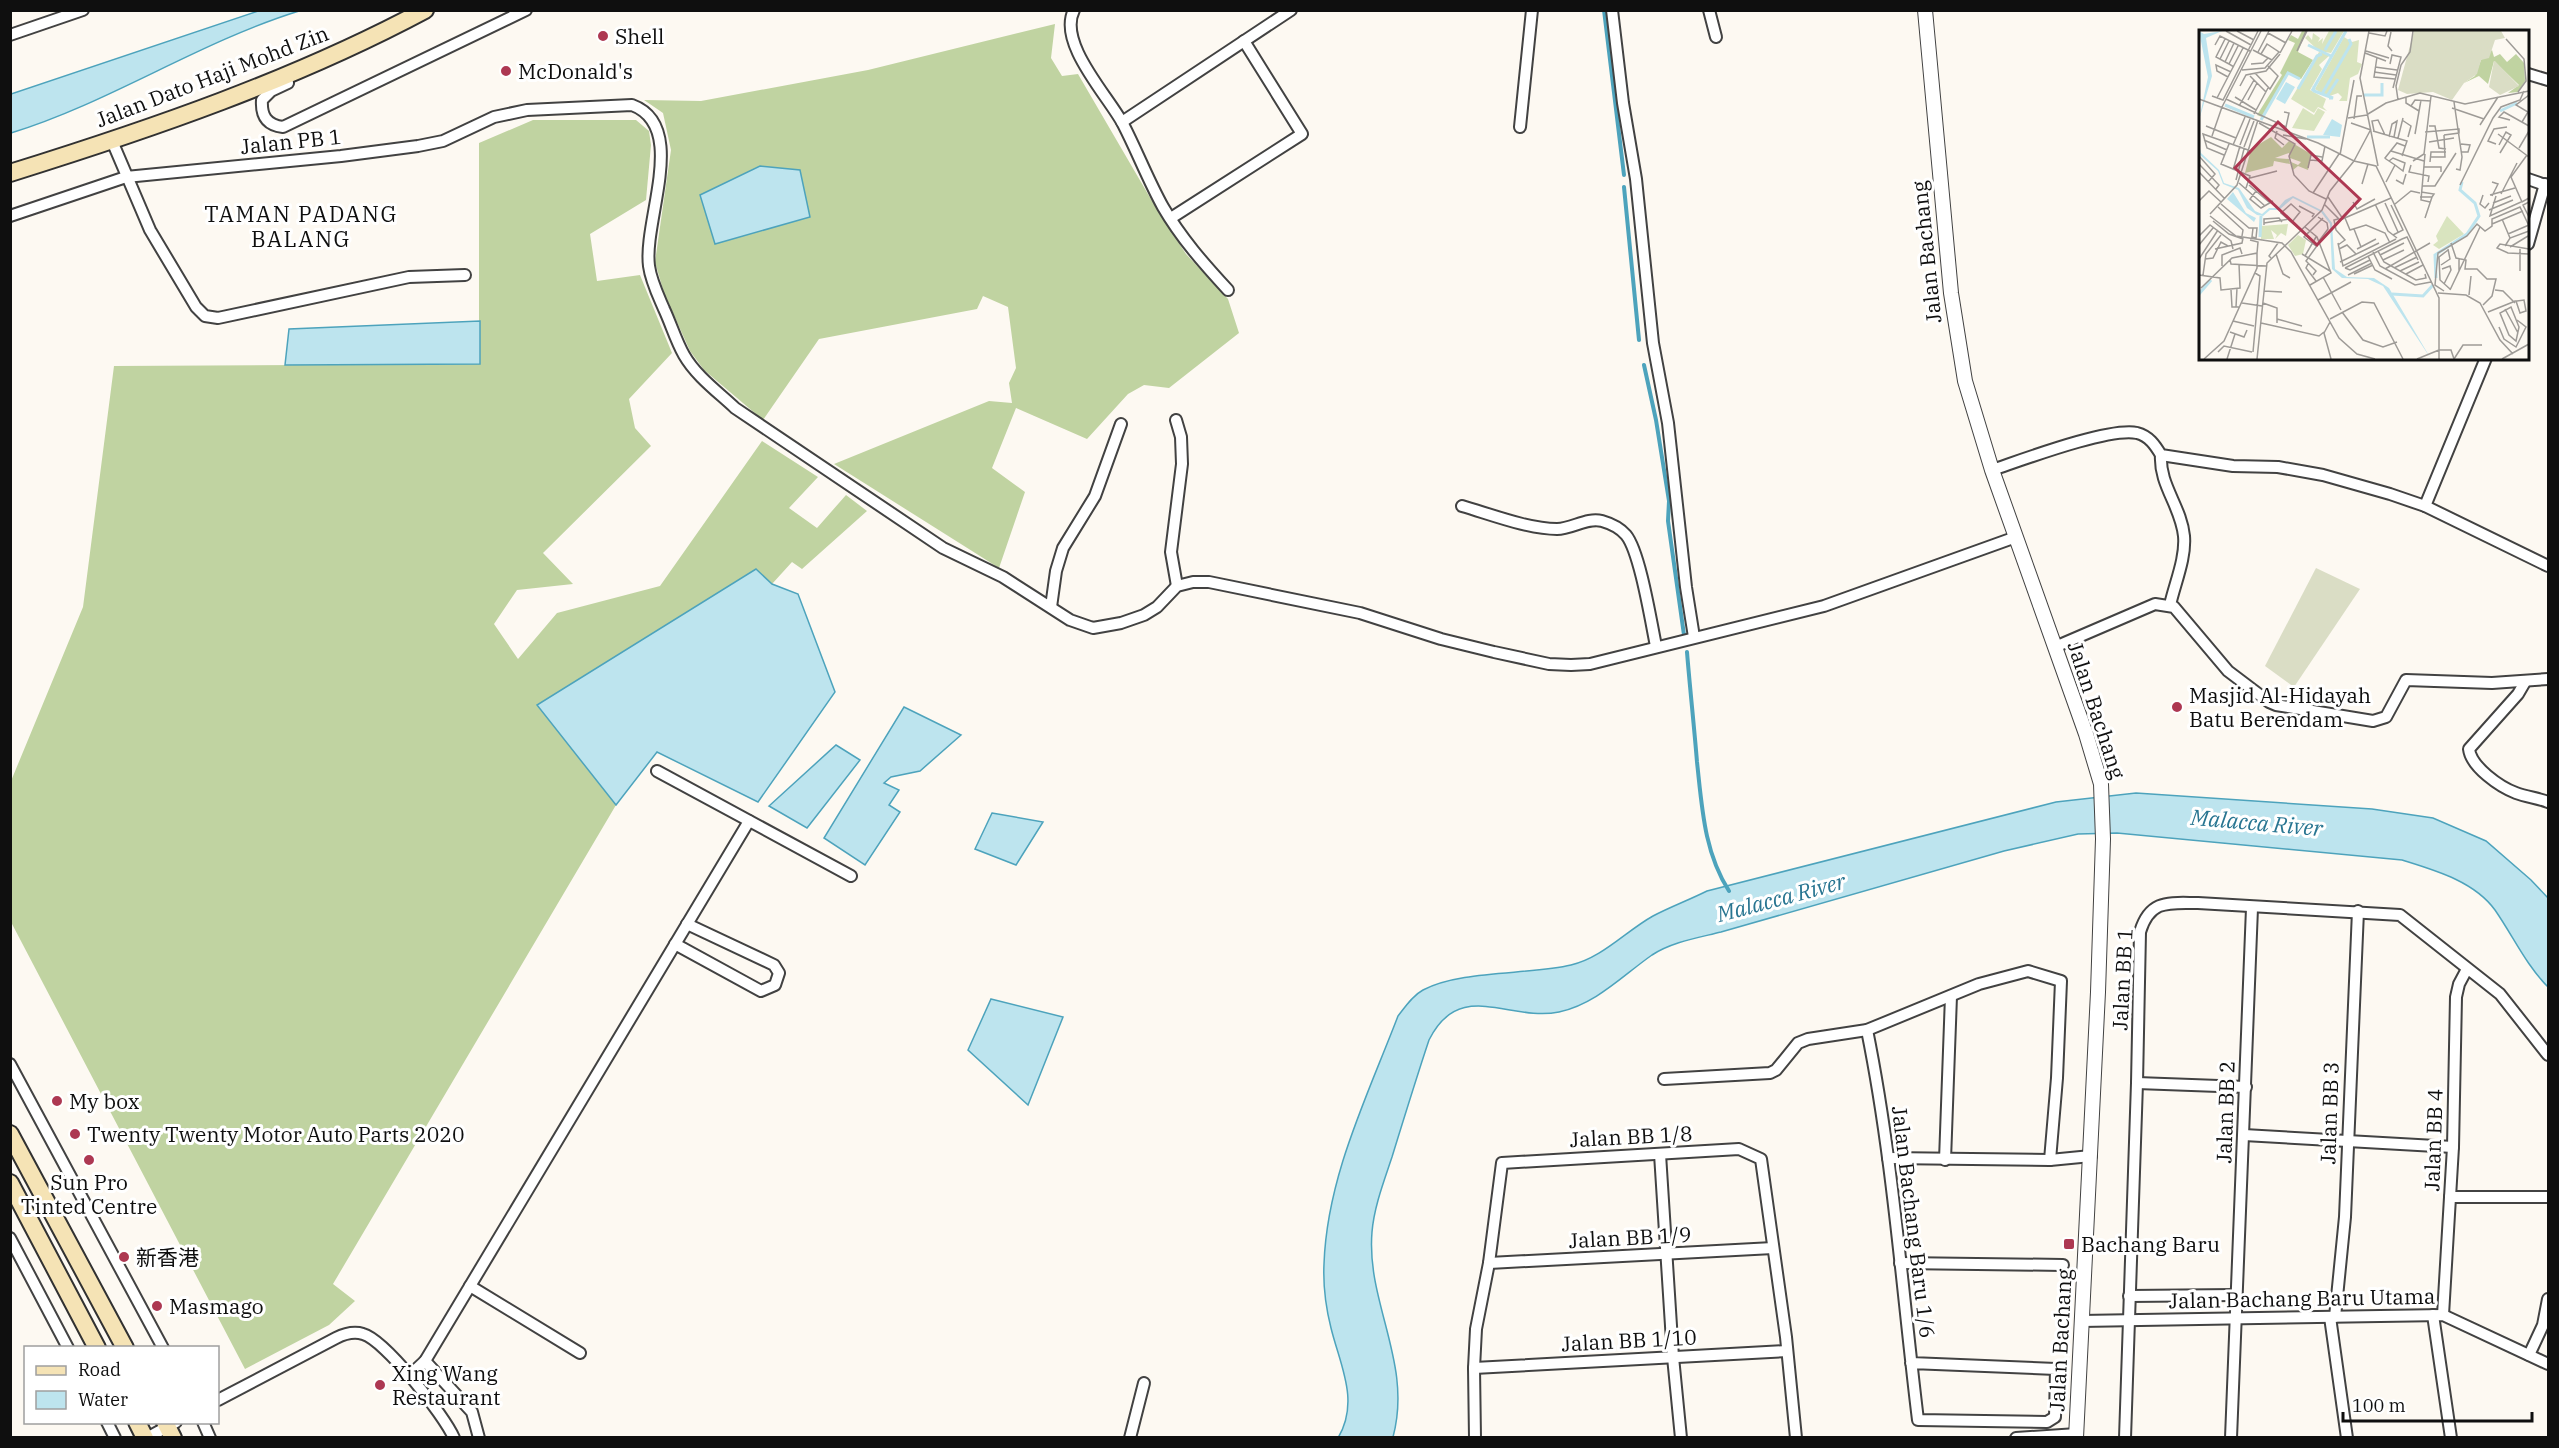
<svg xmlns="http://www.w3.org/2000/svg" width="2559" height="1448" viewBox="0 0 2559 1448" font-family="'IBM Plex Serif','Noto Sans SC',serif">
<rect width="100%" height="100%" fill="#fdf9f2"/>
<g fill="#c0d3a1">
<path d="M1055,24L1051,58L1062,76L1078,74L1159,213L1186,254L1228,299L1239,333L1169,388L1144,385L1128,394L1087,439L1016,408L992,468L1025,492L999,568L834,464L989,401L1012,403L1009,383L1016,368L1008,307L983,296L977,309L819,339L763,420L704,370L690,351L664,293L655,262L671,150L663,113L644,100L701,101L868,70Z"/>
<path d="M533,120H636L649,131L651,145L646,200L590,234L597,281L640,275L672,353L629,399L635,428L651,446L543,553L573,584L517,590L494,624L518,659L557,613L660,586L762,441L818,477L789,508L817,528L846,495L867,511L802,569L792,562L772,584L538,705L616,805L333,1284L355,1301L329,1325L245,1369L11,922V781L83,607L114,366L479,364V143Z"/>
</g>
<path fill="#daddc5" d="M2316,568L2360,589L2294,687L2265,666Z"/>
<g fill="#bde4ee" stroke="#4da3bc" stroke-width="1.5">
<path d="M258,11H299C199,42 109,103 11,133V94Z"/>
<path d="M760,166L800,170L810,217L715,244L700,195Z"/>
<path d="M480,321V364L285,365L289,329Z"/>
<path d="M756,569L772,584L798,594L835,692L758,802L657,752L616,805L537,705Z"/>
<path d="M904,707L961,735L920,771L891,777L884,783L899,790L889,805L900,812L865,865L824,838Z"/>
<path d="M836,745L860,760L807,828L769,806Z"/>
<path d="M2136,793L2372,809L2433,818L2486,841L2531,880L2548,898V987C2526,965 2513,936 2495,910C2474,881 2434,870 2402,860L2117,833L2078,834L2004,851L1721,932C1697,938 1672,942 1652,955C1622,976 1596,1004 1559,1012C1509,1022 1460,978 1429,1040C1416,1079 1404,1118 1392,1157C1384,1181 1374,1207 1372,1232C1366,1303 1413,1363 1393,1437L1338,1438C1360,1401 1340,1365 1331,1328C1326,1308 1323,1285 1324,1264C1327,1177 1367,1097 1398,1016C1405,1007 1412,996 1423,990C1460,970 1529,975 1571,965C1602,958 1626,931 1653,916C1670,907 1689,900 1707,891L2056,802Z"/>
<path d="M992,813L1043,822L1016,865L975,849Z"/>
<path d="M991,999L1063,1017L1028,1105L968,1050Z"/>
</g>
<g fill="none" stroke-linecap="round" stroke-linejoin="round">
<g stroke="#4da3bc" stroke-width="4">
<path d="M1604,10L1624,175"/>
<path d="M1624,187L1639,340"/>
<path d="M1644,365L1656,420L1669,501L1668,521L1684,635"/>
<path d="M1687,652C1690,689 1694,725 1697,762C1702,807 1704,852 1729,891"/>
</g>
<g stroke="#424242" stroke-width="14">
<g id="minor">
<path d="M1074,10C1057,43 1109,97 1123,124C1137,151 1148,180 1163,207C1181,238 1204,264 1228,290"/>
<path d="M1612,10L1623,103L1636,179L1653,343L1668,423L1686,587L1694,637"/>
<path d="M1709,10L1716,37"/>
<path d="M10,35L83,10"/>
<path d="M2528,74L2548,80"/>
<path d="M288,83L271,91L262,100C261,115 266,125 283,127L526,10"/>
<path d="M1122,122L1291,10"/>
<path d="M1520,127L1532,10"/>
<path d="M112,141L150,230L196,307L205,316L218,318L409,277L465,275"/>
<path d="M2528,179L2548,186"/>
<path d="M10,216L126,177L341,156L418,146L443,141L494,117L527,110L632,105C689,126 643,220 649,266C651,281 658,295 664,309C671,324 676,341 684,355C696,376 718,392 735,408L943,548L1003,577L1070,620L1093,628L1121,623L1144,615L1157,607L1177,586L1193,582H1209L1360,613L1441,639L1494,652L1549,664L1571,665L1590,664L1824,606L2016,537"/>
<path d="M1171,218L1302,134L1244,41"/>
<path d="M2528,244L2545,184"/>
<path d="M1176,420L1181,437L1182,464L1171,552L1177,586"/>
<path d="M2161,455C2159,485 2181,506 2184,536C2186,558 2175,583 2170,605"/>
<path d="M1992,470C2022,460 2109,427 2137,433C2149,436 2155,445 2161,455L2233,466L2278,467L2323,475L2390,494L2425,506L2548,566"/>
<path d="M1462,506C1490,514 1528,529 1557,529C1572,529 1587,517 1602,521C1609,523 1620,528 1626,535C1640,552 1651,622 1656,646"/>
<path d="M2425,506L2486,358"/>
<path d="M1051,607L1056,571L1063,548L1095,496L1121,424"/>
<path d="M2055,647L2155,604L2174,607L2228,671L2269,702L2276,705L2373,721L2386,717L2406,680L2492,683L2548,679"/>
<path d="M2525,682L2518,694L2469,749C2471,767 2500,787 2516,793C2527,797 2538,798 2548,802"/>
<path d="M657,771L851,876"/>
<path d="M675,944L761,991L775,985L779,973L774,965L687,924"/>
<path d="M1867,1030C1893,1158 1902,1290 1918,1420L2047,1422L2055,1417L2056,1369L1911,1363"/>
<path d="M10,1064L163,1348"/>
<path d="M1664,1079L1770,1073L1776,1070L1798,1043L1808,1039L1867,1030L1979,984L2028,971L2061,981L2057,1078L2050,1160"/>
<path d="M2137,1083L2246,1087"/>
<path d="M2244,1135L2453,1147"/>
<path d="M1660,1154L1673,1357L1681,1438"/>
<path d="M1888,1158L2050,1160L2091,1156"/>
<path d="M1945,1160L1951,996"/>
<path d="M2450,1197H2548"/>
<path d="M10,1238L68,1348"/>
<path d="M1489,1263L1773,1248"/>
<path d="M1900,1263L2063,1265"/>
<path d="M470,1286L580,1353"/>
<path d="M2129,1296L2236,1295"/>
<path d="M2433,1315L2451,1438"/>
<path d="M2443,1315L2453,1147L2456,997L2459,984L2467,969"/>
<path d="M2330,1317L2347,1438"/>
<path d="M2335,1317L2345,1217L2358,911"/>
<path d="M2081,1321L2443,1315L2548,1364"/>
<path d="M2529,1355L2543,1325L2548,1299"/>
<path d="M425,1361L472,1412L479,1438"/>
<path d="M1474,1368L1787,1351"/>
<path d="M409,1376L425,1361L749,821"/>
<path d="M218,1400L336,1338C344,1334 353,1331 363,1334C385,1340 444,1415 454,1438"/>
<path d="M107,1422L115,1438"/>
<path d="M203,1422L210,1438"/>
<path d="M147,1438L176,1422"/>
<path d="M1130,1438L1144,1383"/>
<path d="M1475,1438L1474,1368L1476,1329L1489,1263L1502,1163L1739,1149L1761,1159L1786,1337L1796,1438"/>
<path d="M2016,1438L2077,1434"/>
<path d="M2125,1438L2137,1083L2140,932C2150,899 2169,903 2198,903L2400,915L2500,994L2548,1055"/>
<path d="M2231,1438L2252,908"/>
</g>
</g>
<g stroke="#424242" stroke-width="16">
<path id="tertiary" d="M1925,10L1951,293L1965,381L1992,470L2086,734L2101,784L2103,839L2098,992L2076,1438"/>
</g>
<g stroke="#313131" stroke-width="20">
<g id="secondary">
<path d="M10,173C151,129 294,80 425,10"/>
<path d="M10,1134L125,1348"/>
<path d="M10,1183L97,1348"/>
<path d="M137,1422L145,1438"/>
<path d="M165,1422L173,1438"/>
</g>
</g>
<use href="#minor" stroke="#fff" stroke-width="10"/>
<use href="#tertiary" stroke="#fff" stroke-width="14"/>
<use href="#secondary" stroke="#f5e3b5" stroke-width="16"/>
</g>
<g fill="#ad3852" stroke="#fff" stroke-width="2">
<circle cx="603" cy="36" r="6"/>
<circle cx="506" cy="71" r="6"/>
<circle cx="2177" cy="707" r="6"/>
<circle cx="57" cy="1101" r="6"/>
<circle cx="75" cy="1134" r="6"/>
<circle cx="89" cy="1160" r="6"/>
<rect x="2063" y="1238" width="12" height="12" rx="3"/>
<circle cx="124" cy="1257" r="6"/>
<circle cx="157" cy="1306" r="6"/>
<circle cx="380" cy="1385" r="6"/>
</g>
<g text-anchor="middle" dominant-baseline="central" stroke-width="6" stroke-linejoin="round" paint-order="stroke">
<g font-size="21" fill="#0f0f0f" stroke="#fff" text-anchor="start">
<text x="615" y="36">Shell</text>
<text x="518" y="71">McDonald's</text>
<text x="2189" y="695">Masjid Al-Hidayah<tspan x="2189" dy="24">Batu Berendam</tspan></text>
<text x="69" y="1101">My box</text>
<text x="87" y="1134">Twenty Twenty Motor Auto Parts 2020</text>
<text x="89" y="1182" text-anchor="middle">Sun Pro<tspan x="89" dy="24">Tinted Centre</tspan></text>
<text x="2081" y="1244">Bachang Baru</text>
<text x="136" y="1257">新香港</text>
<text x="169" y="1306">Masmago</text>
<text x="392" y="1373">Xing Wang<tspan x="392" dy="24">Restaurant</tspan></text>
</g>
<g font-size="21" fill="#0f0f0f" stroke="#fff">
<text transform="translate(212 76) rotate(-21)">Jalan Dato Haji Mohd Zin</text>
<text transform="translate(291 141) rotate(-6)">Jalan PB 1</text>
<text transform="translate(1926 252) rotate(-96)">Jalan Bachang</text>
<text transform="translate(2097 710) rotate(72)">Jalan Bachang</text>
<text transform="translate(2122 979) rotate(-87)">Jalan BB 1</text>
<text transform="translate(2225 1112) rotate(-88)">Jalan BB 2</text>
<text transform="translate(2329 1113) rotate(-88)">Jalan BB 3</text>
<text transform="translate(1631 1136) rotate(-3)">Jalan BB 1/8</text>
<text transform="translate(2433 1140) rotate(-88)">Jalan BB 4</text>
<text transform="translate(1914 1222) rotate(83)">Jalan Bachang Baru 1/6</text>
<text transform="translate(1630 1237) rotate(-3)">Jalan BB 1/9</text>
<text transform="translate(2302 1298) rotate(-1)">Jalan Bachang Baru Utama</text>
<text transform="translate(1629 1340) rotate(-3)">Jalan BB 1/10</text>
<text transform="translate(2060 1340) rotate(-87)">Jalan Bachang</text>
</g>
<g font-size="22" letter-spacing="1.5" fill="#0f0f0f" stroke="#fff">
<text x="301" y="213">TAMAN PADANG<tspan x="301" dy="25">BALANG</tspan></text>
</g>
<g font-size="22" font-style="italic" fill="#287591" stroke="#fff">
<text transform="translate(2257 822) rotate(5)">Malacca River</text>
<text transform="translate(1781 897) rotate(-15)">Malacca River</text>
</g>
</g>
<g transform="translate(2199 30)">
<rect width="330" height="330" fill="#fdf9f2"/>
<path d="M130,1H145L132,23L120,21L106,8L109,5L113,10L114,3L121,8L119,12L124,8L123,14ZM145,7L153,12L160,10L158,32L163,34L159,44L151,48L148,71H140L143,67L139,63L128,67L116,59ZM120,22L131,25L120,35L123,39L111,60L127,69L124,77L128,81L119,77L115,83L92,69ZM104,78L115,85L119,78L126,82L115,101L93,98ZM248,186L265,204L240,219L234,215L239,211L237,206ZM89,194L87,206L82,203L76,209L78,205L72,200L75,209H62V196ZM99,205L107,210L104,224L96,226L89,215Z" fill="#d9e4bf"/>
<path d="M103,1H107L99,22L114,30L102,49L89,43L63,87L58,85L83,45L81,43L96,13L89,10L92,5L99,9ZM293,20L295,27L301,24L308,32L317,24L325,33L326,51L319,62L309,63L320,55L295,31L289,54L280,46L265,53L276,46L282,30ZM72,107L83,118L90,111L112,124L109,140L99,136L94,140L92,132L99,135L102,132L91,128L90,123L76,128L90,129L91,134L75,131L74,136L46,143L52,119Z" fill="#c0d3a1"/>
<path d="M215,1H302L306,8L296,10L290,28L282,30L278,44L265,53L253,70L234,62L208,64L199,60ZM295,31H296L320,56L301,65L290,57Z" fill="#daddc5"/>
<path d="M0,1L5,4L23,1L7,8L13,46L0,90L9,47ZM87,52L96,57L86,74L77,69ZM133,89L143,95L141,107L124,105ZM0,115L2,123L20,140L25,153L40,158L56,181L63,184L70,178H79L86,170L94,166L124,181L133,193L136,239L148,247L175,248L190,258L232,329L184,256L169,249L143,248L133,239L131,194L122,182L94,168L80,180H71L64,186L58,185L48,178L39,160L24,154L19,141L0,124ZM34,162L47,183L57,188L55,192L28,169Z" fill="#bde4ee"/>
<path fill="none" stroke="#bde4ee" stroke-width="3" d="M109,15L132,26M126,20L137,1M115,56V61L134,68H130M99,59L118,26L123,24M113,61L147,1M123,64L152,14L150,9M165,65H183V53M128,66L139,49M26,75L55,87M301,81L318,73M62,90L89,43L101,49M108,107H131M61,207L62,186M237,248L236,225L268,204L280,186L276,173L261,160L263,152M0,264L12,250M193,264L224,266L234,255"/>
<path fill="none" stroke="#9e9b97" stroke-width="1.5" d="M27,1L52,15M38,1L55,10M107,1L98,21L108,1M170,1L161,48L179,136M192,2L189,16L193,21M69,3L87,13M170,3L186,6L188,1M26,9L17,27L30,34M307,9L325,29L327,51L319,62M16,15L21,6L51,21M54,20L73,30M167,21L190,28M59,22L70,1M0,23V65M81,23L93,1M166,23L187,31M178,27L175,47L196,49M21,29L30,11M26,32L35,13M52,34L64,33L69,28M191,34L193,25L202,27L194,58M35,37L30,34L39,16M176,37L198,40M43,40L66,38L80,22L68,14L62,24M175,42L197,45M56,43L71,59L79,46L69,36M51,46L67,62M29,47L18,41L17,35L32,42M41,56L47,45L67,41L81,24M13,66L24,70L59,1M36,67L57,80M207,67V73L220,81M18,68L44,18M0,69L119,113L155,131L177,136L240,268V329M27,69L87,97L90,83L85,82M49,70L58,53M199,70L197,56L202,35L211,22L214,1M255,72L263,127L261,140L257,139M40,76L55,50M212,76L216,70L232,71M23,77L62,1M253,78L285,89M55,84L69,58M169,84L187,73L221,63L266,74L330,61M149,88L168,85M155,89L158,66H163M203,90L212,96L209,107M311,90L300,87L305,82L330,96M323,92L329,82L317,75L330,65M60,93L96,114L90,126L95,145L110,161L127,169M152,93L172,100M281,95L299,67M7,96L37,108M230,96H236L240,118L247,119M78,101L76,108L85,115M174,101L208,111L203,126M175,101L173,91L179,90L186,105M226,102L260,99V103L245,105M216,104L222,70M299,104L330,127M84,105L107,109M13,106L23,77M190,107L193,94L198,91L195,107M199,108L204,88M5,110L28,120M230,112L255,108M30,114L22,134L51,146L47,158M262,114L271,115L269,122H262M297,114L289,111L295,99L308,97M34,115L46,87M41,115L51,89M300,115L307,102L312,105L301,123M45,117L55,91M320,118L330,101M192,121L225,131M226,124L222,170L231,172M25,125L8,118L4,104L52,121M141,125L155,50M328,125L312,147L323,172L330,168M0,126L16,144L9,152M231,127H246L245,105M111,130L123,131L126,116M155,131L172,99M190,131L194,128L206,133L204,141L196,135L187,129L186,128L198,113L206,116M214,131L225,124L232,66M231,132L232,122H247M0,134L20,155L17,159M212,135L210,142L230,146L229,152M225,137H242V142M109,138L112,125L123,127M34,140L41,116M0,142L26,169M51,148L78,141M37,150L45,119M197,150L204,154L207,144M187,152L196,135M293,152L299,154L293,166M40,153L66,176M163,154L169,134M50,155L71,173M261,155L294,88L302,77L321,70L325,61M223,156H236L257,123M57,161L51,169L62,178L74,171M114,163L140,124M302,164L318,133M284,165L281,174L286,178L290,173M291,165L316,158M297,166L291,186L322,172M129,167L144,189M221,167H233L235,164L222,162M0,171L10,161L22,172M154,172L158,179L176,169M330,172L324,175L330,187M186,173L199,202M294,173L312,166M22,174L50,198H58L57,208L53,207L54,198M125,174L141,190L192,168M176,174L189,201L198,208M196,174L212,161L221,163M192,175L204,200L194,205M100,176L115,184L113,187M19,177L44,200L43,206M290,180L314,170M11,184L38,155L59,90M11,186L37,206L83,213L92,222L140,308L158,324L176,329M119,187L128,193L129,199L120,211M146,188L151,200L167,195L186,203L191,213M226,188L233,167M139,189L135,190L137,200L146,210L139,215M303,189L311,208M14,191L30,204L44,209M93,192L101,182L92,174L82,183L92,192L102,200M65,193L90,189M293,194L324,181M65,195V189L80,188L83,192M106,197L118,207L132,243L111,255M155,199L162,217M309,204L330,195M0,206L11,195L32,211L34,219M203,209L208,207L219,230M139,213L144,236L197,209M252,213L257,228L267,230L266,239H278L288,249H297L293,266L284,275M0,215L14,198M117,216L105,207L124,188M306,216L311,208L330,201M311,217L329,206M16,219L43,213L44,208M140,219L148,215L157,224M158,219L177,209M330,219L301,214L298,218L309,223L330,224M249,220L240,227L241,250L251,259M179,221L185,232L217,250L227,248L226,244M174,222L181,236L216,255L232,252M77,224L84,244L91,248M103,224L131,241M181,225L205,213M106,226L117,207M169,226L176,240L193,249M72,228L70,226L79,213M0,229L19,200M6,229L14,228L22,212L29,216M31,230L32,234L67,236M184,230L205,220M141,232L180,213M109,234L107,238L117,251M242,235L251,229L249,219M23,236V225L41,218L43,224M146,238L203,209M146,238L151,240L171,230M195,238L218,227M186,239L231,213M243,239L251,236L252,240L245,254M201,241L220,232M260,241L281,197M321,241V219M155,244L174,235M207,244L224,235M0,245L21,248L22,260L41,258L40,234M4,245L7,224L22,205M114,245L117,241L107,231L120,213M149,245L173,233M124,247L142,280M2,258L33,228L58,223L59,212L51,210M32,260L33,277H41M251,260L260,241V228M296,260L304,261L316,273M65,261L83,262M245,261L236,255L239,223L268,206L278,194L286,201L293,196V189L321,177L330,196M239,263L267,265L281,273L301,310L314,324M270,265L272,246M119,270L152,252M43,273L63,276M64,273L78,278V293M37,277L38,258M312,277L320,297L317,311L310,305L301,283ZM306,279L319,303M143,282L164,310L184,317L198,312M289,282L314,272L316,271H318L325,270L327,281L321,283L317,271M78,289L103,296M131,289L163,272L175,273L204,329M34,291L55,296M131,292L125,303L132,329M62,293L120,306L125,302M300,297L305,309L317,317L327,297L318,290M31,302L45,307L48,300M240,320H252L255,329M19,322L25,316L53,322M54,322L61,246L56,243M5,329L25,311L58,238V223M28,329L36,304M58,329L68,233L123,180L131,161L155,131M218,329L240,320M255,329L264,315H283M303,329L330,314"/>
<path fill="#ad3852" fill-opacity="0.15" stroke="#ad3852" stroke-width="3" d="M79,92L161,169L118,215L36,138Z"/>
<rect width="330" height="330" fill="none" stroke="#0f0f0f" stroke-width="3"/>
</g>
<rect width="2559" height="1448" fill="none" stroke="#0f0f0f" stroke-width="24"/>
<rect x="24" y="1346" width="195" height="78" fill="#ffffff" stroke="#9f9f9f" stroke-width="1.5"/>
<rect x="36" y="1366" width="30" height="9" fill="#f5e3b5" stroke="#9f9f9f" stroke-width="1.5"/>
<text x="78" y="1376" font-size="18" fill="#0f0f0f">Road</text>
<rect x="36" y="1391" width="30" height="18" fill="#bde4ee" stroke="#9f9f9f" stroke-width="1.5"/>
<text x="78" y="1406" font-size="18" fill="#0f0f0f">Water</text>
<path d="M2343 1412v9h189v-9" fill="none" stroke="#0f0f0f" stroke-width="3"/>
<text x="2352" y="1412" font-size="18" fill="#0f0f0f" stroke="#ffffff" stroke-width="4.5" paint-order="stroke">100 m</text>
</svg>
